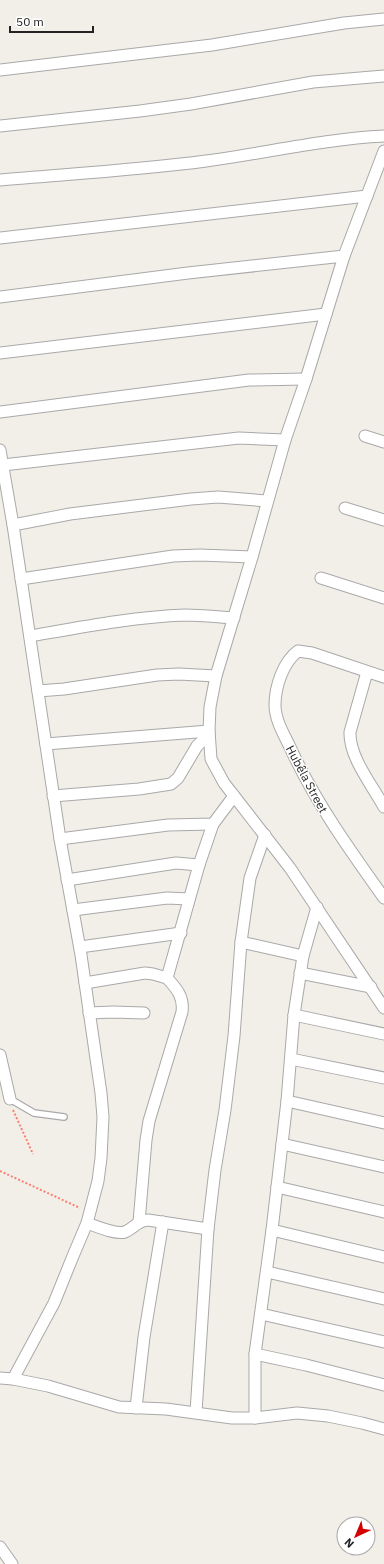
<svg xmlns="http://www.w3.org/2000/svg" width="384" height="1564" viewBox="0 0 384 1564" font-family="'IBM Plex Sans',sans-serif">
<rect width="100%" height="100%" fill="#f2efe9"/>
<g fill="none" stroke-linecap="round" stroke-linejoin="round">
<g stroke="#a9a9a9" stroke-width="8">
<path id="service" d="M10,1099L34,1113L64,1117"/>
</g>
<g stroke="#a9a9a9" stroke-width="13">
<g id="minor">
<path d="M0,70L212,45L344,23L384,19"/>
<path d="M0,126L140,111L191,104L313,82L384,76"/>
<path d="M384,151L344,256L306,379L285,440L252,557L216,676L210,707L209,731L211,759L224,783L290,868L384,1008"/>
<path d="M0,180C69,174 138,170 206,161C266,153 324,139 384,136"/>
<path d="M0,238L367,196"/>
<path d="M0,297L188,273L344,256"/>
<path d="M0,353L326,314"/>
<path d="M0,412L249,380L306,379"/>
<path d="M365,436L384,442"/>
<path d="M0,450L13,525L60,839L81,955L101,1093L103,1117L101,1158L98,1181L87,1223L73,1256L54,1303L13,1379"/>
<path d="M3,465L239,438L285,440"/>
<path d="M345,508L384,520"/>
<path d="M13,525L70,514L191,499L218,497L267,501"/>
<path d="M321,578L384,598"/>
<path d="M21,579L173,556L200,555L252,557"/>
<path d="M30,636C82,627 133,617 185,615C201,615 218,617 234,618"/>
<path d="M367,672L350,732C349,757 372,785 384,807"/>
<path d="M384,677L312,653L298,651C283,662 275,687 275,705C275,719 283,733 289,745C314,800 349,849 384,898"/>
<path d="M38,691L64,689L157,675L179,674L216,676"/>
<path d="M46,744L209,731"/>
<path d="M53,796L139,789L171,784L178,778L197,746L209,734"/>
<path d="M60,839L168,825L213,824L234,796"/>
<path d="M67,880L176,863L199,865"/>
<path d="M73,910L167,898L189,899"/>
<path d="M241,942L303,956"/>
<path d="M80,947L181,933"/>
<path d="M300,973L371,987"/>
<path d="M85,983L145,973L153,974L167,978"/>
<path d="M89,1013L113,1012L144,1013"/>
<path d="M294,1015L384,1034"/>
<path d="M0,1055L10,1099"/>
<path d="M291,1059L384,1078"/>
<path d="M287,1101L384,1123"/>
<path d="M282,1144L384,1167"/>
<path d="M277,1187L384,1212"/>
<path d="M139,1222L146,1140L149,1121L182,1012C184,997 177,989 167,978L199,865L213,824"/>
<path d="M87,1223C96,1226 116,1235 125,1232C134,1228 137,1221 148,1220L208,1229"/>
<path d="M272,1230L384,1257"/>
<path d="M267,1272L384,1299"/>
<path d="M261,1314L384,1342"/>
<path d="M255,1354L306,1365L384,1385"/>
<path d="M0,1378L13,1379L48,1386L119,1407L166,1409L232,1418H255L297,1413L328,1416L362,1423L384,1429"/>
<path d="M136,1408L144,1337L163,1222"/>
<path d="M196,1412L208,1229L215,1170L225,1110L234,1036L241,942L250,878L265,835"/>
<path d="M255,1418V1354L272,1230L287,1101L294,1015L303,956L317,907"/>
<path d="M0,1547L12,1564"/>
</g>
</g>
<g stroke="#fa8072" stroke-width="2" stroke-dasharray="2 2" stroke-linecap="butt">
<path d="M13,1110L33,1154"/>
<path d="M0,1171L80,1208"/>
</g>
<use href="#service" stroke="#fff" stroke-width="5.5"/>
<use href="#minor" stroke="#fff" stroke-width="11"/>
</g>
<g text-anchor="middle" dominant-baseline="central" stroke-width="3" stroke-linejoin="round" paint-order="stroke">
<g font-size="12" fill="#222" stroke="#fff">
<text transform="translate(307 779) rotate(62)">Hubêla Street</text>
</g>
</g>
<g transform="translate(356 1536) rotate(224)"><circle r="19" fill="#ffffff" stroke="#a7a7a7"/>
<path d="M0-3L7 15L0 10L-7 15Z" fill="#d40000"/>
<text y="-6" font-size="11" font-weight="bold" text-anchor="middle" fill="#222222">N</text>
</g>
<path d="M10 26v6h83v-6" fill="none" stroke="#222222" stroke-width="2"/>
<text x="16" y="26" font-size="12" fill="#222222" stroke="#ffffff" stroke-width="3" paint-order="stroke">50 m</text>
</svg>
